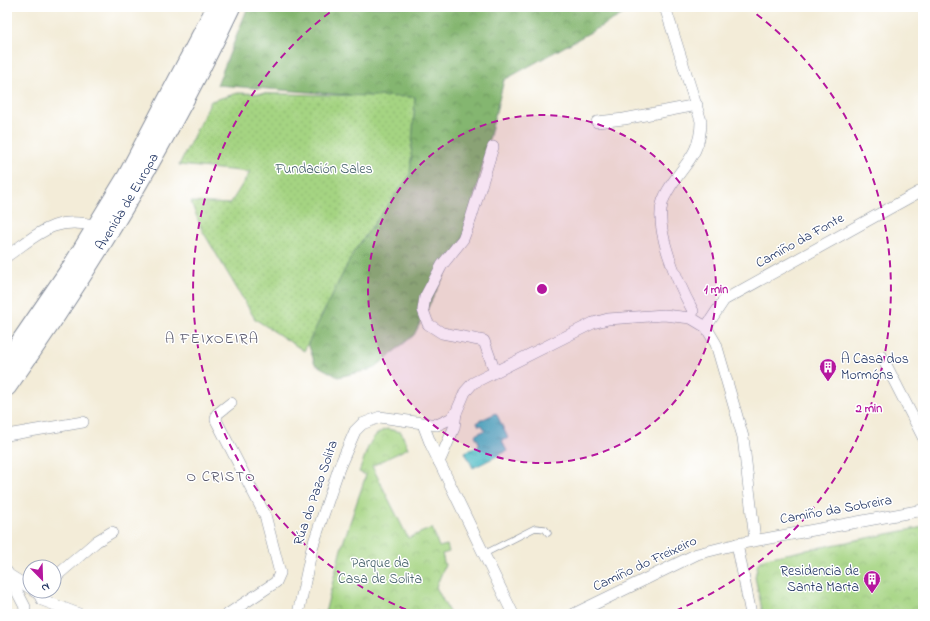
<svg xmlns="http://www.w3.org/2000/svg" width="930" height="621" viewBox="0 0 930 621" font-family="'Indie Flower',sans-serif">
<defs>
<pattern id="forest-crowns" width="20" height="18" patternUnits="userSpaceOnUse"><rect width="20" height="18" fill="#84b670"/><path d="M2 6a3 3 0 1 1 6 0M12 15a3 3 0 1 1 6 0" fill="none" stroke="#6b945f"/></pattern>
<pattern id="park-crowns" width="20" height="18" patternUnits="userSpaceOnUse"><rect width="20" height="18" fill="#a5d482"/><path d="M2 6a3 3 0 1 1 6 0M12 15a3 3 0 1 1 6 0" fill="none" stroke="#8db673"/></pattern>
<pattern id="garden-dots" width="8" height="8" patternUnits="userSpaceOnUse"><rect width="8" height="8" fill="#a5d482"/><path d="M2 2h.1M6 6h.1" fill="none" stroke="#8db673" stroke-width="1.8" stroke-linecap="round"/></pattern>
<pattern id="water-ripples" width="26" height="14" patternUnits="userSpaceOnUse"><rect width="26" height="14" fill="#4dbbc5"/><path d="M2 4q2-2 4 0t4 0M15 11q2-2 4 0t4 0" fill="none" stroke="#3f98a3"/></pattern>
</defs>
<rect width="100%" height="100%" fill="#fff"/>
<filter id="ink" filterUnits="userSpaceOnUse"><feTurbulence type="fractalNoise" baseFrequency=".025" numOctaves="2"/><feDisplacementMap in="SourceGraphic" scale="8" xChannelSelector="R" yChannelSelector="G"/><feConvolveMatrix kernelMatrix="1 2 1 2 8 2 1 2 1" color-interpolation-filters="sRGB"/></filter>
<filter id="wash" filterUnits="userSpaceOnUse"><feTurbulence type="fractalNoise" baseFrequency=".012" numOctaves="4" result="noise"/><feDisplacementMap in="SourceGraphic" scale="16" xChannelSelector="R" yChannelSelector="G"/><feGaussianBlur stdDeviation="0.9" result="paint"/><feColorMatrix in="noise" values="0 0 0 0 0 0 0 0 0 0 0 0 0 0 0 0 0 1.4 0 .05"/><feComposite in="paint" operator="in"/></filter>
<g filter="url(#wash)">
<rect width="100%" height="100%" fill="#f3ecd8"/>
<path fill="url(#forest-crowns)" stroke="#507267" d="M248,7H636L504,80L465,234L414,335L373,369L338,377L315,364L308,343L354,251L410,175L415,97L360,96L217,85Z"/>
<g fill="url(#park-crowns)" stroke="#608270">
<path d="M387,429L401,432L408,448L372,466L408,538L432,528L439,547L447,545L449,552L442,554L445,565L436,587L450,614H315L316,611L325,613L341,549L366,475L359,472C366,456 368,434 387,429Z"/>
<path d="M923,527V614H763L755,577L758,563L766,558Z"/>
</g>
<path fill="url(#garden-dots)" stroke="#608270" d="M238,93L415,97L410,175L354,251L304,351L255,319L202,230L191,202L230,204L250,172L179,165L211,101Z"/>
<path fill="url(#water-ripples)" stroke="#347592" d="M496,413L508,438L502,441L507,451L473,468L465,452L480,445L475,435L485,430L482,425L479,426L477,422Z"/>
</g>
<g filter="url(#ink)">
<g fill="none" stroke-linecap="round" stroke-linejoin="round">
<g stroke="#878e9b" stroke-width="7">
<path id="service" d="M484,554L535,528L545,529L548,533"/>
</g>
<g stroke="#878e9b" stroke-width="12">
<g id="minor">
<path d="M665,7L701,121C701,158 679,167 665,196C650,224 679,285 693,311L691,318"/>
<path d="M597,122L624,119L697,105"/>
<path d="M493,147L471,218L463,239L442,265L425,297L423,310L428,324L442,333L484,341L495,372"/>
<path d="M7,256C39,234 54,215 96,226"/>
<path d="M706,327L724,300L919,192"/>
<path d="M882,357L923,437"/>
<path d="M423,424L431,445L513,614"/>
<path d="M7,435L83,422"/>
<path d="M439,462L454,428L456,413"/>
<path d="M737,544L751,614"/>
<path d="M7,572L25,607L24,614"/>
<path d="M9,575L30,588"/>
<path d="M54,578L97,541L112,532"/>
<path d="M34,591L39,594L42,600L79,614"/>
<path d="M228,614L276,582L280,573L265,515L216,420L217,414L231,403"/>
<path d="M298,614L312,548L339,468L355,431L362,424L380,417L437,425L450,419L456,413L465,392L473,383L593,323L608,319L664,315L691,318L706,327L716,344L743,437L755,540"/>
<path d="M574,614L697,554L737,544L923,510"/>
</g>
</g>
<g stroke="#878e9b" stroke-width="20">
<g id="primary">
<path d="M7,361L72,266L127,176L216,7"/>
<path id="s1" d="M7,387C92,267 168,141 231,7"/>
</g>
</g>
<use href="#service" stroke="#fff" stroke-width="5.5"/>
<use href="#minor" stroke="#fff" stroke-width="11"/>
<use href="#primary" stroke="#fff" stroke-width="18"/>
</g>
</g>
<circle cx="542" cy="289" r="174" fill="#b5179e" fill-opacity=".12"/>
<g fill="none" stroke="#b5179e" stroke-width="2" stroke-dasharray="7 5">
<circle cx="542" cy="289" r="174"/>
<path d="M417 614A348 348 0 0 1 337 7M747 7A348 348 0 0 1 667 614"/>
</g>
<defs>
<g id="building-pin" transform="scale(0.9)"><path d="M0 17L-7.5 6A9.5 9.5 0 1 1 7.5 6Z" fill="#b5179e" stroke="#fff"/><path d="M-4-6H4V6H1V3H-1V6H-4ZM-2.5-4.3h1.7v1.8h-1.7ZM.8-4.3h1.7v1.8H.8ZM-2.5-1h1.7V.8h-1.7ZM.8-1h1.7V.8H.8Z" fill="#fff"/></g>
</defs>
<g fill-rule="evenodd">
<use href="#building-pin" x="828" y="367"/>
<use href="#building-pin" x="872" y="579"/>
</g>
<g text-anchor="middle" dominant-baseline="central" stroke-width="3" stroke-linejoin="round" paint-order="stroke">
<g font-size="14" fill="#446169" stroke="#fff">
<text x="324" y="169">Fundación Sales</text>
<text x="380" y="563">Parque da<tspan x="380" dy="16">Casa de Solita</tspan></text>
</g>
<g font-size="14" fill="#1b2f5e" stroke="#fff">
<text stroke="none"><textPath href="#s1" startOffset="221">Avenida de Europa</textPath></text>
<text transform="translate(800 241) rotate(-29)">Camiño da Fonte</text>
<text transform="translate(316 493) rotate(-71)">Rúa do Pazo Solita</text>
<text transform="translate(836 510) rotate(-10)">Camiño da Sobreira</text>
<text transform="translate(645 564) rotate(-25)">Camiño do Freixeiro</text>
</g>
<g font-size="14" fill="#1b2f5e" stroke="#fff" text-anchor="start">
<text x="841" y="359">A Casa dos<tspan x="841" dy="16">Mormóns</tspan></text>
<text x="859" y="571" text-anchor="end">Residencia de<tspan x="859" dy="16">Santa Marta</tspan></text>
</g>
<g font-size="15" letter-spacing="1" fill="#56566a" stroke="#fff">
<text x="212" y="339">A FEIXOEIRA</text>
<text x="221" y="477">O CRISTO</text>
</g>
</g>
<circle cx="542" cy="289" r="6" fill="#b5179e" stroke="#fff" stroke-width="2"/>
<g font-size="12" text-anchor="middle" font-weight="bold" fill="#b5179e" stroke="#fff" stroke-width="3" stroke-linejoin="round" paint-order="stroke">
<text x="716" y="293">1 min</text>
<text x="869" y="412">2 min</text>
</g>
<rect width="930" height="621" fill="none" stroke="#fff" stroke-width="24"/>
<g transform="translate(42 579) rotate(157)"><circle r="19" fill="#ffffff" stroke="#a4acbf"/>
<path d="M0-3L7 15L0 10L-7 15Z" fill="#b5179e"/>
<text y="-6" font-size="11" font-weight="bold" text-anchor="middle" fill="#1b2f5e">N</text>
</g>
</svg>
